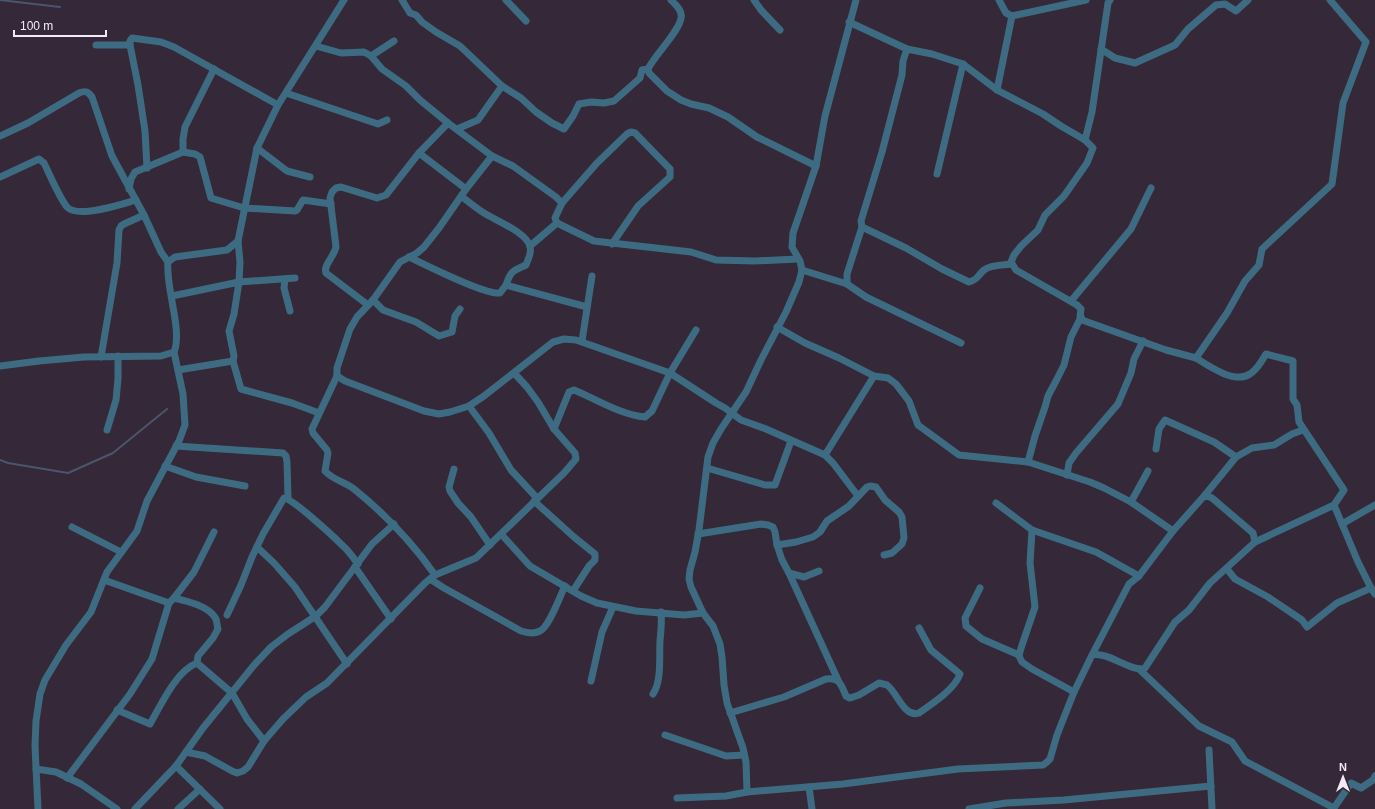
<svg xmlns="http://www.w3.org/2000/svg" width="1375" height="809" viewBox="0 0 1375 809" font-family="Helvetica,sans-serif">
<rect width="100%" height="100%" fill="#352839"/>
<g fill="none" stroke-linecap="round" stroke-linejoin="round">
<g stroke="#49566b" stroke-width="2">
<path d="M0,0L60,7"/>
<path d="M0,460L8,463L68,473L113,453L167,409"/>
</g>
<g stroke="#3d6c82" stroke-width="7">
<path d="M402,0L410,13L416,15L422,22L436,32L460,46L502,86L521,98L536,112L552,123L564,129L573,116L579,104L591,102L604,103L614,101L640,78L642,70L648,69C655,55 680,30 681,18C683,11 676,5 671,0"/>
<path d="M506,0L526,21"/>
<path d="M754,0L761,10L780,30"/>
<path d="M999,0L1006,13L1012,16L1086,0"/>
<path d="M849,22L907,49L932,54L963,64L997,90L1043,114L1061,126L1085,140L1093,148L1087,163L1064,196L1045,215L1038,230L1021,246L1014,255L1011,262L1016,270L1077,305L1081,309L1080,317L1082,320L1166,350L1196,358L1227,313L1245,281L1259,265L1262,249L1332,184L1343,103L1366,42L1330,0"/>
<path d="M96,45H130"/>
<path d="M316,46L341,53L364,52L371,56L382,69L406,86L420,100L448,123L492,156L513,166L556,197L562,203"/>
<path d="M907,49L903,61L902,75L882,152L861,221L862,227L906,248L942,269L969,282C979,279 977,276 984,270C990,265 1004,265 1012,264"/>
<path d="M1101,49L1115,58L1135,63L1175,45L1188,29L1216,5L1225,4L1236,11L1248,0"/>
<path d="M371,56L394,41"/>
<path d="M648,69L649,73L667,91L681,100L691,104L709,108L728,117L757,137L816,166"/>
<path d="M997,90L1012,16"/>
<path d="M286,93L378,124L387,120"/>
<path d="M457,129L478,120L502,86"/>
<path d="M0,136L28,123L79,93C86,90 88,92 92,97L112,156L144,215L161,252L168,262"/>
<path d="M1085,140L1092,112L1108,3L1110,0"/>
<path d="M257,148L287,171L310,177"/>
<path d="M183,152V139L185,127L214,69"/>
<path d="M419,153L466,189"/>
<path d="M147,168L145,131L138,85L130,45V41L132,38L161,42L174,47L278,105"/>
<path d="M937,174L963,64"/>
<path d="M0,177L39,159L44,163C50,175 59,197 67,207C78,219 122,204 136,200"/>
<path d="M129,189L131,179L135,172L183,152L195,154L200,157L211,198L244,208L295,211L297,210L303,200L331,204"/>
<path d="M461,196C469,202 476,208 484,213C495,220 528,233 530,247C532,253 528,259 526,265C513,271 511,270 506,285L587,307"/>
<path d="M862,227L847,274V284L866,297L961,343"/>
<path d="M238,241L240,262L239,282L234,314L229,331L234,356L233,361L241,389L292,403L319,413"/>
<path d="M612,244L638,206L670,177V169L635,133L631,132L627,134L597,163L562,203L555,218L557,223L594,241L691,252L716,260L755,261L798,259"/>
<path d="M530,246L557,223"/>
<path d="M409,257C426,265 485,295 500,293L506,285"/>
<path d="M802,270L847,284"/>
<path d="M285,279L284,288L290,311"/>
<path d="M172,296L239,282L295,278"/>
<path d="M373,300L383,310L416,322L439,336L452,332L455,316L460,309"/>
<path d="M1071,301L1131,229L1151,188"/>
<path d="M368,305L326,273C323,265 334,257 336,247L330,198L332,192L336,188L341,187L377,198L386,195L419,153L448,123"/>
<path d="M777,327L805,343L839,358L874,376L888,378L896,384L909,401L918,425L959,455L1028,462L1090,482L1104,488L1131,502L1173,531"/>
<path d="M582,341L592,276"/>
<path d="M101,357L117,263L119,230L121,226L124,224L144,215"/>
<path d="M1196,358C1210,367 1235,384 1250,374C1257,370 1262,361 1266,354L1293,361V399L1297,405L1299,422L1344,490L1334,505L1255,542"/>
<path d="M0,366L39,361L84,357L161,356L174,352C183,331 165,286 168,262L175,257L227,250L238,241L257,148L278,105L344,0"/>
<path d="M178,370L233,361"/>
<path d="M337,376L345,381L424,411L439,414L450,412L469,406L484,396L553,342L564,339L576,340L670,373L716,403L725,408L741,420L766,429L825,455L833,463L858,496"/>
<path d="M469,406L489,433L511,470L537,498"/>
<path d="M554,429L569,392L574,390C596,399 621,415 645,417L652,411L670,373L696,330"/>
<path d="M107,430L116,400L118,379V356"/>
<path d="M176,446L283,453L286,456L287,462L288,498"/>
<path d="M1156,449L1159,429L1165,420L1214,442L1236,457"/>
<path d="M825,455L874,376"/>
<path d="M1028,462L1035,436L1045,407L1048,396L1057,379L1064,365L1071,337L1081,317"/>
<path d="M165,466L196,477L245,486"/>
<path d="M707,468L765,485H775L791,441"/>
<path d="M454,469L449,487L450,491L458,503L471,517L490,545"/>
<path d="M1067,475L1069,463L1076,453L1118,404L1131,373L1134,359L1143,341"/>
<path d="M1205,495L1236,457L1252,448L1274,445L1292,434L1303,430"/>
<path d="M534,501L574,537L595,554V560L589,566L573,591"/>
<path d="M1131,502L1148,471"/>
<path d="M996,503L1032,530L1096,552L1139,576"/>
<path d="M1334,505L1358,562L1371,588L1375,594"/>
<path d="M1342,524L1375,505"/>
<path d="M72,527L121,552"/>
<path d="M1032,530L1030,563L1035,607L1022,645L1019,655L1020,658L1022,662L1032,669L1074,692"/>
<path d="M698,534L761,524L768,525L773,527L775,532L777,545L782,560L789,573L804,577L819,571"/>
<path d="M502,535L530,566L581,596L597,603L636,611L684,615L703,613"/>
<path d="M777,545L796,542L813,537L820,532L827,521L849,506L867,487L870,486L876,487L885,500L899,512L902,517L904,538L902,544L892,553L884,555"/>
<path d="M257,547L274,563L295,587L347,664"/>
<path d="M355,567L391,619"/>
<path d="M1227,569L1235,579L1268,597L1302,620L1307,627L1337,603L1371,588"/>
<path d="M789,573L838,680"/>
<path d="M435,575C412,542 385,514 354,489C345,482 333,480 325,471L328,453L327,450L313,433L312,429L337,376V368L350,329L357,317L373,300L400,262L417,253L424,247L439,228L466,189L492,156"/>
<path d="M430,579L444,588L521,631C527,633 534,634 540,631C549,627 560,596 565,586"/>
<path d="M104,580L169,603"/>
<path d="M980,588L965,618L966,626L982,639L1019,655"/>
<path d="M174,598L194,572L214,532"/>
<path d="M227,615L241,585L252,557L263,534L284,498C292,498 334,537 342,545C348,550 353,557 358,564"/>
<path d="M1139,669L1199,726L1232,742L1245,761L1334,808L1351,783L1361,788L1373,780L1375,776"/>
<path d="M591,681L602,632L613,607"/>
<path d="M653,694C662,681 659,656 660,641C661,631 662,622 661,612"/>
<path d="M117,710L150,724C161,705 176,671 197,663"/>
<path d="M730,713L784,697L826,679C840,677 841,685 846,696L850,698L859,695L879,683L887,685C897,692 904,718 919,713C932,704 955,689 960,674L931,650L919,628"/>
<path d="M665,735L726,756L744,755"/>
<path d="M1209,750L1212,809"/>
<path d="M186,752L205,756L232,771L237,773L243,771L248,767L264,741L283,719L306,697L327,683L425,583L435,575L476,558L564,473L576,459L575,453L554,429L538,402L527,387L514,373"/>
<path d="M176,766L220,809"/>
<path d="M36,769L56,772L81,784L117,809"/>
<path d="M67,778L130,694L152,659L169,603L174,598C187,601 209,606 216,619C217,622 217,626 218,629L213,638L198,656L197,663L232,693L247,719L264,741"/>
<path d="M809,787L812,809"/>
<path d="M747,792L746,762L743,748L727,703L724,685L722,657L720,644L713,626L703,613L691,587L689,579L690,570L695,552L699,530L708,457L713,443L721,429L746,392L761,360L786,312L799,282L802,270L800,261L792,247L793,233L816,166L825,116L856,0"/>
<path d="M677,798L726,796L747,792L843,784L958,769L1043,765L1047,762L1050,759L1057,735L1074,692L1092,655C1108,651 1134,674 1145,668L1175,622L1189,610L1210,583L1255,542L1253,533L1212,498L1205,495L1173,531L1139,576L1129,584L1092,655"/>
<path d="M38,809L35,746L36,721L40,694L45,680L66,645L91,612L107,572L137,531L147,501L179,441L185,425L183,394L174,352"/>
<path d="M135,809L176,766L203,728L255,664L271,647L288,634L316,616L325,607L372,544L394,524"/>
<path d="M178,809L200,789"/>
<path d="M969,809L1006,803L1064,800L1211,786"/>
</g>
</g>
<g transform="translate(1343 777)" stroke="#352839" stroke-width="3" paint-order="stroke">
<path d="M0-3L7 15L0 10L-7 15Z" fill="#f3eaf6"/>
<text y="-6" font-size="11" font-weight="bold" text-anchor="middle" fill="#f3eaf6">N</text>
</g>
<path d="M14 30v6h92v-6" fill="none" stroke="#f3eaf6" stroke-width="2"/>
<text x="20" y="30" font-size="12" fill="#f3eaf6" stroke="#352839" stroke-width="3" paint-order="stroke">100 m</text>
</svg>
